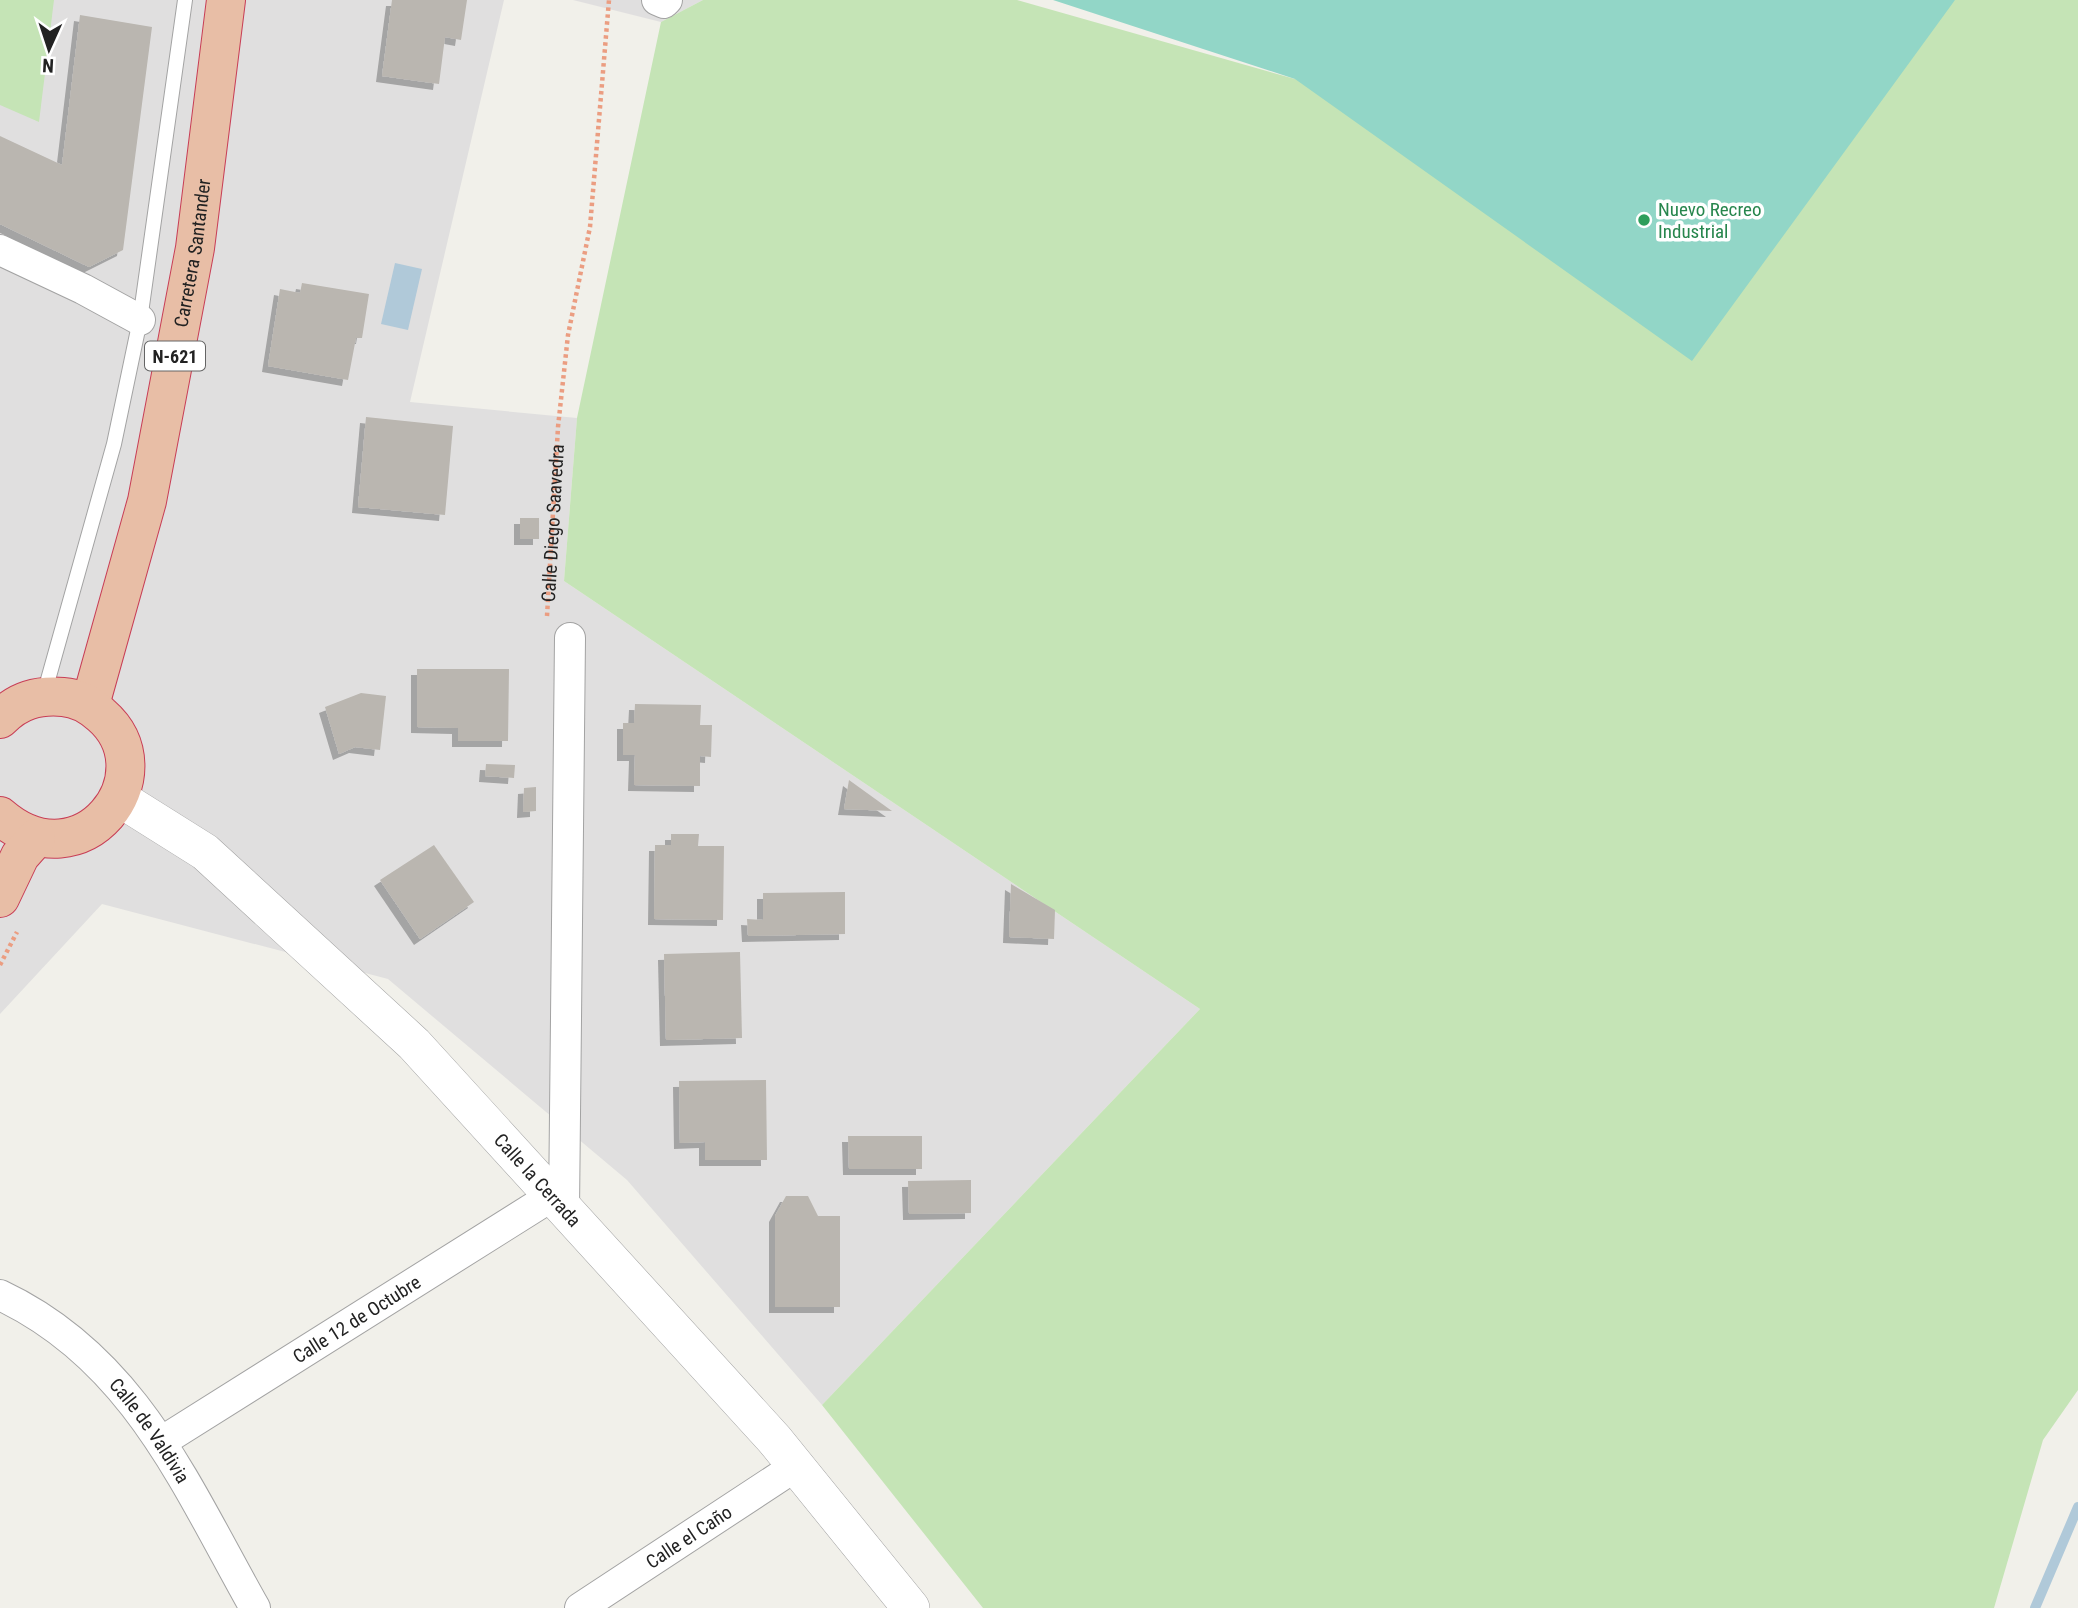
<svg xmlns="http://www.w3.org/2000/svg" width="2078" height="1608" viewBox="0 0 2078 1608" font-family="'Roboto Condensed',sans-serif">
<defs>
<filter id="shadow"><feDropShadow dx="-6" dy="6" stdDeviation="0" flood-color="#0004"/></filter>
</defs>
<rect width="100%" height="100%" fill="#f1f0ea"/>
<g fill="#e0dfdf">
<path d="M0,0H504L410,402L577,418L564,581L1200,1009L822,1405L627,1180L388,979L102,904L0,1014Z"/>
<path d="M573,0H703L661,22Z"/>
</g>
<g fill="#c5e4b6">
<path d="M0,0H54L39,122L0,105Z"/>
<path d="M703,0H1017L1295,79L1955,0H2078V1390L2043,1440L1994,1608H983L822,1405L1200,1009L564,581L577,418L661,22Z"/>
</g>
<path fill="#92d6c7" d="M1053,0H1955L1692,361L1295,79Z"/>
<path fill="#b0c9d9" d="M395,263L422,269L408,330L381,324Z"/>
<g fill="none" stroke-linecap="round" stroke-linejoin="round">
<path stroke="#b0c9d9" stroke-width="10" d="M2035,1608L2078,1507"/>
</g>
<g fill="#bab6b0" filter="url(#shadow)">
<path d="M392,0H467L461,40L445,37L439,84L382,76Z"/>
<path d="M80,15L152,27L123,250L89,267L0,224V136L62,165Z"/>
<path d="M302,283L369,294L362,338H356L348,380L268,366L280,289L300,293Z"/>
<path d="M366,417L453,426L445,515L358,507Z"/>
<rect x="520" y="518" width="19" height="21"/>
<path d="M417,669H509L508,741H458V728L417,727Z"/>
<path d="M361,693L386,696L380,750L355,747L339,754L325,707Z"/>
<path d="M635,704L701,705L700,725H712L711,757L700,756V786L634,785L635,755H623V723H634Z"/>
<path d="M486,764L515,765L514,778L485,776Z"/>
<path d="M849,780L892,811L844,809Z"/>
<path d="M536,787V811L523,812L524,788Z"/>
<path d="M671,834H699L698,846H724L723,920L654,919L655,845H671Z"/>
<path d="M434,845L474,902L420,939L380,880Z"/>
<path d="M1011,884L1055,910L1054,939L1009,937Z"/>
<path d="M845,892V934L748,936L747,919L763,920V893Z"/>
<path d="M740,952L742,1038L666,1040L664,954Z"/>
<path d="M766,1080L767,1160H705V1142L680,1143L679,1081Z"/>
<path d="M848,1136H922V1169H849Z"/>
<path d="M971,1180V1213L909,1214L908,1181Z"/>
<path d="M786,1196H808L818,1216H840V1307H775V1216Z"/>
</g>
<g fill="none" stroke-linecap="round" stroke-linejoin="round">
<g stroke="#a3a3a3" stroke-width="16">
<path id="service" d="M44,694L114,444L140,320L185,0"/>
</g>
<g stroke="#a3a3a3" stroke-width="32">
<g id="minor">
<path d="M657,0L664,3L667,0"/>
<path d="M0,250L83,289L140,320"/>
<path d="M564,1209L570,638"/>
<path id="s2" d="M0,1295C134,1358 186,1486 255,1608"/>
<path id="s3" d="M161,1442L552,1196"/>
<path id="s4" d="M580,1608L796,1466"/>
</g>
</g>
<g stroke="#a3a3a3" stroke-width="38">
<g id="tertiary">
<path id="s5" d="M119,798L205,852L414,1044L774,1439L911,1608"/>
</g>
</g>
<g stroke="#c83e56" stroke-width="40">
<g id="trunk">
<path id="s6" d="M90,705L147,501L195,248L226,0"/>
<path d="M0,719C18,700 38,695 63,697C78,698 90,705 101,715C169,774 82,887 0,816"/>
<path d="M0,898L20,856L36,838"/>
</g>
</g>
<g stroke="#eb9d81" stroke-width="4.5" stroke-dasharray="3.5 3.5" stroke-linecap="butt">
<path id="s1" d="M547,616L558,427L568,335L590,227L609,0"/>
<path d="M0,965L17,932"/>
</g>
<use href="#service" stroke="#fff" stroke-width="14"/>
<use href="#minor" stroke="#fff" stroke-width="30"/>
<use href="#tertiary" stroke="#fff" stroke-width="37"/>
<use href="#trunk" stroke="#e8bea6" stroke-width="38"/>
</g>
<circle fill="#2e9e5b" stroke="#fff" stroke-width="2.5" cx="1644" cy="220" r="7"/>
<g text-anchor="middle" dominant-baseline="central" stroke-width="7" stroke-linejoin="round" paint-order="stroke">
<rect fill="#fff" stroke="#646464" stroke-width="2" x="145" y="341.5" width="60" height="29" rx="5"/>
<g font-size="18" font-weight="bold" fill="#222">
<text x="175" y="356">N-621</text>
</g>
<g font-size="19" fill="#27864d" stroke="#fff" text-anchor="start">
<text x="1658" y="209">Nuevo Recreo<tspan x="1658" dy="22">Industrial</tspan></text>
</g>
<g font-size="19" fill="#222" stroke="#fff">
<text stroke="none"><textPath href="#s6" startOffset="464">Carretera Santander</textPath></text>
<text stroke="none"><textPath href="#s1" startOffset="93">Calle Diego Saavedra</textPath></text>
<text stroke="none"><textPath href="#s5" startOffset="569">Calle la Cerrada</textPath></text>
<text stroke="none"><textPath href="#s3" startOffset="231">Calle 12 de Octubre</textPath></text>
<text stroke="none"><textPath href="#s2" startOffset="205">Calle de Valdivia</textPath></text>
<text stroke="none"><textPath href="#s4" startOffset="130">Calle el Caño</textPath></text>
</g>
</g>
<g transform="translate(49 49) rotate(183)" stroke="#ffffff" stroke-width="5" paint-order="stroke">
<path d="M0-5L12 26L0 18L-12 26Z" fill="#222222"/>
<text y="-10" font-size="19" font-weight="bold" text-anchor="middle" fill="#222222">N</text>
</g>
</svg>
